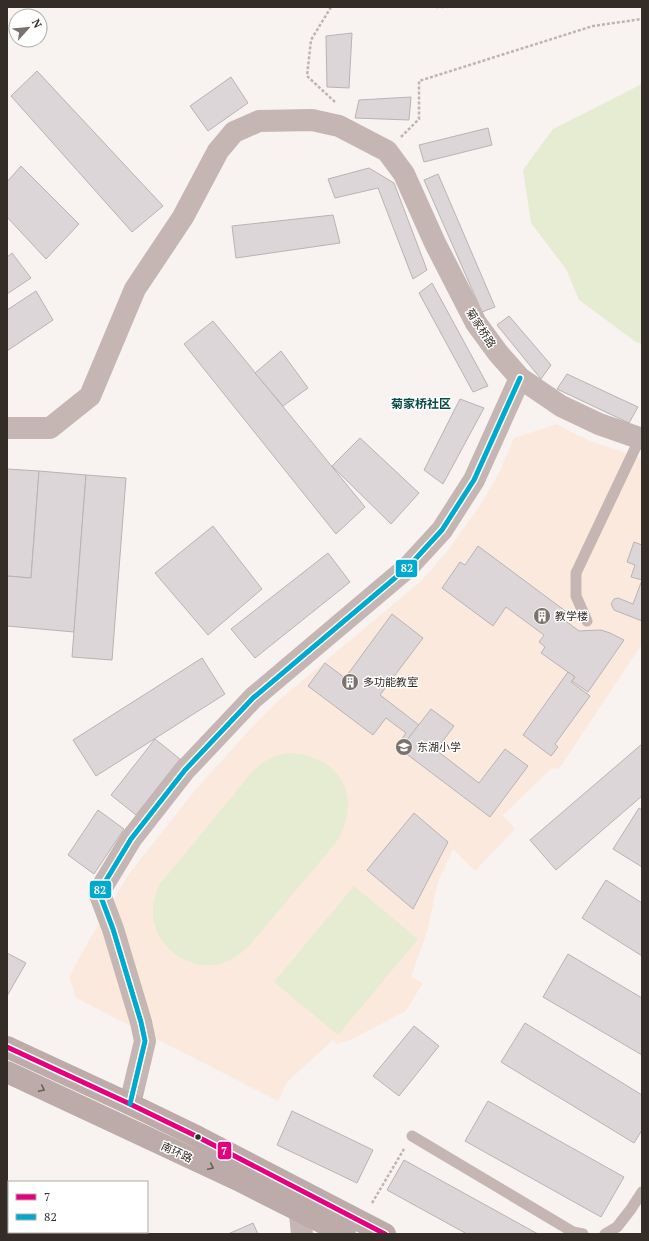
<svg xmlns="http://www.w3.org/2000/svg" width="649" height="1241" viewBox="0 0 649 1241" font-family="'PT Serif','Noto Sans SC',serif">
<rect width="100%" height="100%" fill="#f8f3f0"/>
<path fill="#fce9de" d="M557,424L575,434L593,442L642,458V644L559,769L552,768L503,815L515,829L475,871L453,849L438,882L427,932L411,977L423,983L406,1011L350,1040L337,1044L333,1040L287,1082L278,1101L76,998L69,977L84,949L128,875L196,789L253,726L279,700L403,596L422,580L446,553L481,504L499,473L514,438Z"/>
<g fill="#e5ecd2">
<path d="M642,84V344L636,342L579,300L566,269L531,223L523,170L553,129Z"/>
<path d="M287,753C341,754 365,799 335,844L248,947C238,956 227,964 213,965C182,968 151,942 153,909C153,901 156,893 159,885L253,771C263,761 273,756 287,753Z"/>
<path d="M354,886L418,939L338,1035L274,982Z"/>
</g>
<g fill="#dcd6d8" stroke="#b8b3b5">
<path d="M352,33L349,88L327,87L326,36Z"/>
<path d="M37,71L163,206L132,232L11,96Z"/>
<path d="M231,77L248,103L208,131L190,106Z"/>
<path d="M411,97L409,120L355,118L359,100Z"/>
<path d="M488,128L492,145L424,162L419,145Z"/>
<path d="M21,166L79,224L46,259L7,217V182Z"/>
<path d="M369,168L394,183L427,270L413,279L378,188L335,198L328,179Z"/>
<path d="M438,174L495,307L482,312L424,180Z"/>
<path d="M333,215L340,243L236,258L232,226Z"/>
<path d="M12,253L31,278L7,294V257Z"/>
<path d="M432,283L488,386L473,392L419,293Z"/>
<path d="M36,291L53,320L7,351V310Z"/>
<path d="M509,316L551,365L541,379L497,325Z"/>
<path d="M213,321L365,507L336,534L184,344Z"/>
<path d="M281,351L308,388L283,406L255,373Z"/>
<path d="M567,374L638,407L629,423L557,389Z"/>
<path d="M460,399L484,408L443,484L424,470Z"/>
<path d="M360,438L419,493L391,524L332,466Z"/>
<path d="M7,469L39,471L31,578L7,576Z"/>
<path d="M39,471L86,475L74,632L7,626V576L31,578Z"/>
<path d="M86,475L126,478L112,660L72,657Z"/>
<path d="M213,526L262,589L208,635L155,573Z"/>
<path d="M634,542L642,545V621L614,610L611,604L614,599L618,598L633,604L642,580L631,577L635,565L627,562Z"/>
<path d="M478,546L568,613L563,619L579,631L601,630L610,633L624,640L588,692L572,681L575,677L541,653L545,647L539,642L544,635L506,607L493,626L442,588L460,562L465,565Z"/>
<path d="M328,553L350,582L255,658L231,629Z"/>
<path d="M392,614L423,638L380,695L419,725L405,743L401,740L406,733L386,718L373,735L308,686L325,663L345,678Z"/>
<path d="M202,658L225,694L96,776L73,740Z"/>
<path d="M568,672L575,677L571,682L590,696L555,744L558,747L551,756L523,735Z"/>
<path d="M431,709L454,726L436,750L479,783L505,749L528,766L490,817L400,749Z"/>
<path d="M155,739L180,759L136,815L111,795Z"/>
<path d="M642,744V796L556,870L530,840Z"/>
<path d="M639,808L642,810V867L613,849Z"/>
<path d="M98,810L124,829L94,874L68,855Z"/>
<path d="M414,813L448,842L413,909L367,870Z"/>
<path d="M606,880L642,903V956L582,918Z"/>
<path d="M7,953L26,963L7,996Z"/>
<path d="M568,954L642,998V1055L543,997Z"/>
<path d="M525,1023L642,1095V1130L634,1143L501,1062Z"/>
<path d="M414,1026L439,1046L399,1096L373,1076Z"/>
<path d="M488,1101L624,1177L601,1217L465,1141Z"/>
<path d="M292,1111L373,1150L357,1183L277,1145Z"/>
<path d="M404,1160L538,1234H467L387,1190Z"/>
<path d="M253,1223L258,1234H228Z"/>
</g>
<g fill="none" stroke-linecap="round" stroke-linejoin="round">
<g stroke="#bfb4b2" stroke-width="2.5" stroke-dasharray="3 2" stroke-linecap="butt">
<path d="M331,7L311,40L307,76L335,102"/>
<path d="M436,7H447"/>
<path d="M401,137L419,119V81L593,26L642,19"/>
<path d="M372,1203L404,1149"/>
</g>
<g stroke="#c5b5b3" stroke-width="11">
<path d="M587,621L576,596V573L640,438"/>
<path d="M412,1136L573,1232L583,1234"/>
<path d="M605,1234L617,1227L631,1209L642,1192"/>
</g>
<g stroke="#c5b5b3" stroke-width="22">
<path d="M7,428H50L90,396L135,289L183,217L218,151L234,132L259,121L312,120L339,126L387,151L404,174L435,243L476,323L498,353L520,378L561,406L599,424L642,439"/>
<path d="M130,1104L145,1041L141,1022L113,929L99,892L131,839L185,770L253,698L408,567L442,530L474,480L520,378"/>
</g>
<path stroke="#c5b5b3" stroke-width="22" d="M298,1194L302,1234"/>
<g stroke="#bcaba9" stroke-width="22">
<path d="M7,1047L130,1104L198,1137L385,1234"/>
<path d="M7,1072L238,1180L345,1234"/>
</g>
<g stroke="#fff" stroke-width="8">
<path id="bus-1" d="M7,1047L130,1104L198,1137L385,1234"/>
</g>
<g stroke="#fff" stroke-width="8">
<path id="bus-2" d="M130,1104L145,1041L141,1022L113,929L99,892L131,839L185,770L253,698L408,567L442,530L474,480L520,378"/>
</g>
<use href="#bus-1" stroke="#e5007d" stroke-width="5"/>
<use href="#bus-2" stroke="#00a9ce" stroke-width="5"/>
</g>
<defs><path id="oneway-chevron" d="M-2-3.5L2.5 0L-2 3.5" fill="none" stroke-width="1.6" stroke-linecap="round" stroke-linejoin="round"/></defs>
<g stroke="#6a5f5b">
<use href="#oneway-chevron" transform="translate(42 1089) rotate(25)"/>
<use href="#oneway-chevron" transform="translate(211 1167) rotate(25)"/>
</g>
<defs>
<g id="building-disc" transform="scale(0.9)"><circle r="9.5" fill="#79726d" stroke="#fff"/><path d="M-4-6H4V6H1V3H-1V6H-4ZM-2.5-4.3h1.7v1.8h-1.7ZM.8-4.3h1.7v1.8H.8ZM-2.5-1h1.7V.8h-1.7ZM.8-1h1.7V.8H.8Z" fill="#fff"/></g>
<g id="school-disc" transform="scale(0.9)"><circle r="9.5" fill="#79726d" stroke="#fff"/><path d="M0-5L7-2L0 1L-7-2ZM-4 1L0 2.5L4 1V4Q0 6-4 4Z" fill="#fff"/></g>
</defs>
<g fill-rule="evenodd">
<use href="#building-disc" x="542" y="616"/>
<use href="#building-disc" x="350" y="682"/>
<use href="#school-disc" x="404" y="747"/>
</g>
<circle fill="#342c27" stroke="#fff" stroke-width="1.5" cx="198" cy="1137" r="3.5"/>
<g text-anchor="middle" dominant-baseline="central" stroke-width="3" stroke-linejoin="round" paint-order="stroke">
<g font-size="11" fill="#342c27" stroke="#fff">
<text transform="translate(481 328) rotate(57)">菊家桥路</text>
<text transform="translate(177 1152) rotate(25)">南环路</text>
</g>
<g font-size="11" fill="#342c27" stroke="#fff" text-anchor="start">
<text x="555" y="616">教学楼</text>
<text x="363" y="682">多功能教室</text>
<text x="417" y="747">东湖小学</text>
</g>
<g font-size="12" font-weight="bold" fill="#0a4b4a" stroke="#fff">
<text x="421" y="403">菊家桥社区</text>
</g>
</g>
<g stroke="#fff" stroke-width="1.5">
<rect x="395" y="559" width="23" height="19" rx="4" fill="#00a9ce"/>
<rect x="89" y="880" width="23" height="19" rx="4" fill="#00a9ce"/>
<rect x="217" y="1141" width="15" height="19" rx="4" fill="#e5007d"/>
</g>
<g font-size="11" text-anchor="middle" font-weight="bold" fill="#fff">
<text x="407" y="572">82</text>
<text x="100" y="894">82</text>
<text x="224" y="1155">7</text>
</g>
<rect width="649" height="1241" fill="none" stroke="#342c27" stroke-width="16"/>
<rect x="8" y="1181" width="140" height="52" fill="#ffffff" stroke="#aeaba9"/>
<rect x="16" y="1194" width="20" height="6" fill="#e5007d" stroke="#aeaba9"/>
<text x="44" y="1201" font-size="12" fill="#342c27">7</text>
<rect x="16" y="1214" width="20" height="6" fill="#00a9ce" stroke="#aeaba9"/>
<text x="44" y="1221" font-size="12" fill="#342c27">82</text>
<g transform="translate(28 28) rotate(63)"><circle r="19" fill="#ffffff" stroke="#aeaba9"/>
<path d="M0-3L7 15L0 10L-7 15Z" fill="#79726d"/>
<text y="-6" font-size="11" font-weight="bold" text-anchor="middle" fill="#342c27">N</text>
</g>
</svg>
